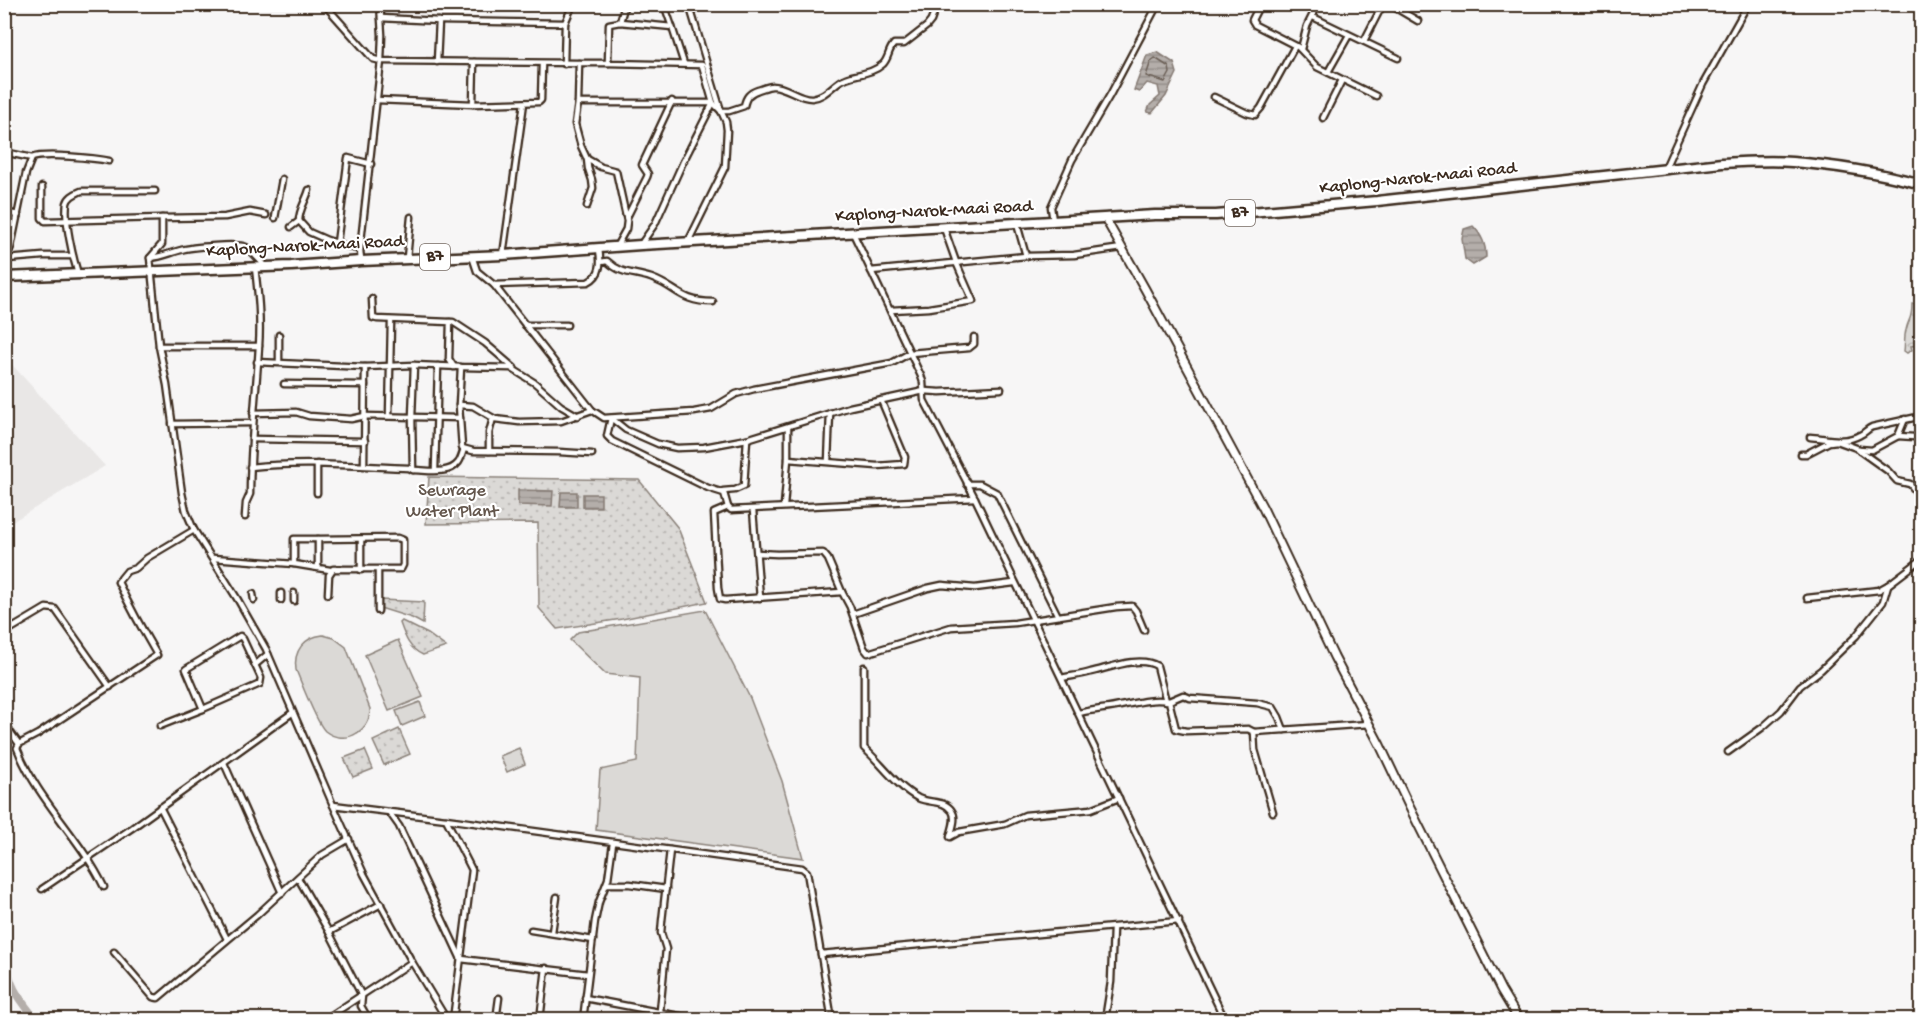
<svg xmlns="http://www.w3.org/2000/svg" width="1926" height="1024" viewBox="0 0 1926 1024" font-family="'Gochi Hand',sans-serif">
<defs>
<pattern id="forest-crowns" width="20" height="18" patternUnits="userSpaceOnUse" patternTransform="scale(1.5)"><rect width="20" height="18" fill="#dbd9d6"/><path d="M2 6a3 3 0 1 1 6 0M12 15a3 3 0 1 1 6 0" fill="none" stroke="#bdbab7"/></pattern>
<pattern id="park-dots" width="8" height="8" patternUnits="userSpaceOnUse" patternTransform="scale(1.5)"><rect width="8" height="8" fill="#dbd9d6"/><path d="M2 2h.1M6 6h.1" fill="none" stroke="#bdbab7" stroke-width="1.8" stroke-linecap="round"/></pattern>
<pattern id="water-rules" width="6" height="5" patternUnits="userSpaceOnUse" patternTransform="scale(1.5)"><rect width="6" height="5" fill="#b4aeaa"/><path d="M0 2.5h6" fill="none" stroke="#948e8a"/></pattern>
</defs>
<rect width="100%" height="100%" fill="#f7f6f6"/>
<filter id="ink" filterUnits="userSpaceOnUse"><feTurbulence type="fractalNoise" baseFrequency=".0167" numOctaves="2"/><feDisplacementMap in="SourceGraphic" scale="12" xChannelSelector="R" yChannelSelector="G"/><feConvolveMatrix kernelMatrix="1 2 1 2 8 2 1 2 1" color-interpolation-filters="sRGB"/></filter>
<g filter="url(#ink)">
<path fill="#e9e7e6" d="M4,356L105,466L5,526H4Z"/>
<g fill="#dbd9d6" stroke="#8b827a" stroke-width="1.5">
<path d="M705,610L750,698L782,781L803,858L596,830L600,770L637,762L640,678L605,674L570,640L578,632Z"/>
<path d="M323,635L334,638L346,647L370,709C370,719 365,728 357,733C347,740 334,738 325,731C316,722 302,684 296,670C293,651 304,637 323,635Z"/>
<path d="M398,640L423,697L389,711L365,655Z"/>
<path d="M420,702L425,716L402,726L396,711Z"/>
<path d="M519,748L525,764L507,772L500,756Z"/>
</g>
<path fill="url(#forest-crowns)" stroke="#8b827a" stroke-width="1.5" d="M1912,304H1921V345L1911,346L1912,350L1907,353L1904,351C1905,345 1904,336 1906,330C1909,317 1912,320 1912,304Z"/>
<g fill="url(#park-dots)" stroke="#8b827a" stroke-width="1.5">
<path d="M429,477L639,480L678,528L707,602L622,619L557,629L539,608L538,523L426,524Z"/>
<path d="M380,600L424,602L423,624L412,618L380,608Z"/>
<path d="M402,621L428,634L446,647L423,655C409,649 405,637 400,623Z"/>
<path d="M399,729L410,754L384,765L373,741Z"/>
<path d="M365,750L373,769L353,777L344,758Z"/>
</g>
<g fill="url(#water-rules)" stroke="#847972" stroke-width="1.5">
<path d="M1157,52L1174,63L1177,73L1166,96L1152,113L1147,112L1150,105L1160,96L1158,86L1147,83L1139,92L1134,90L1147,55Z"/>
<path d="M1473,226C1482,235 1486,244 1486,257L1473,265L1465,259L1462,239L1464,229Z"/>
<path d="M518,490L553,491L552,506L518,505Z"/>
<path d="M561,492H577V507H560Z"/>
<rect x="583" y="494" width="18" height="13"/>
</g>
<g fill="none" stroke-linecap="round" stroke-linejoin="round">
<path stroke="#6b5f56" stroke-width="1.5" d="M1155,58L1169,67L1170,73L1165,82L1146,76L1151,61Z"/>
<g stroke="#b4aeaa" stroke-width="8">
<path d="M4,5L6,4"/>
<path d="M4,958C11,989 17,995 36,1020"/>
</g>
<g stroke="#3b2a1e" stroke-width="9">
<g id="street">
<path d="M324,4L373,59L381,61L579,63L578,103L575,124L581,146L587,159L588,168L592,180L593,188L587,206"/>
<path d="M664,4L672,27"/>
<path d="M689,4L721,111H729L744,106C746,97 749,93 758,90C762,89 768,86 772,86C785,85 799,99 812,98C824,97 831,87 840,81C851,73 870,76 883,64C889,58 888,50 894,44H904L927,26L931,21L937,4"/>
<path d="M1260,4L1252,20L1255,25L1298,47L1317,67L1376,96"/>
<path d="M1303,4L1315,11"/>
<path d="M1389,4L1418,21"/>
<path d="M1313,17L1398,58"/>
<path d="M381,18L439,21L565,23"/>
<path d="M620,22L625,4"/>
<path d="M1364,41L1383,4"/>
<path d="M1301,49L1307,26L1318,4"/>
<path d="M437,62L439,21"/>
<path d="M579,63H608"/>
<path d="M564,64L565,23L573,4"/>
<path d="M684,64L672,27L620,22L609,24L608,63L702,65L713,103L721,111L726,122L727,130L725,167L688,242"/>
<path d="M1328,72L1349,35"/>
<path d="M1214,97L1247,113L1255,115L1261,108L1295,46"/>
<path d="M377,100L473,104L539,102L541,100L542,64"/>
<path d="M578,103H713"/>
<path d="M473,104L474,62"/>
<path d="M1323,118L1342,80"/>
<path d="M4,152L32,158"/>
<path d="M587,159L601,167L616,171L627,221L626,229L616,247"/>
<path d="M1665,168L1703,84L1748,4"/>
<path d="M42,187V218L45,221L162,218"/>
<path d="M4,212L18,215"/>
<path d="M627,217L647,177L648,174L642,165L672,101"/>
<path d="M275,218L282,179"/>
<path d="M299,221L309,232L327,240L360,250"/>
<path d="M1053,221L1051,207L1072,160L1110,95L1158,4"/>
<path d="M1017,224L1026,256"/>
<path d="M291,227L299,221C299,209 306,201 309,190"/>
<path d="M853,233L921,376L923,382L924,400L975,498L1225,1020"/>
<path d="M337,243L348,158L371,164"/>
<path d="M641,244L655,224L683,162L713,103"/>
<path d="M503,255L524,103"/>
<path d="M472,256L477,271L494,285L592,410L604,418L694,412L711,409L736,394L754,389L892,363L910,353L969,348L974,344V337"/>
<path d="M150,258L162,244V218L225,217L250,212L266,215"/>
<path d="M407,258L411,217"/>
<path d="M7,259L43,256H72"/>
<path d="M361,261L360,250L381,61L382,35L380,4"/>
<path d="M601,262L607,261C622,275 633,272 651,278C677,287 680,302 713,302"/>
<path d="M4,263L11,247L26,173L32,158C44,153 95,158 109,161"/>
<path d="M266,266C260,261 251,250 246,247C238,243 191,247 181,250C169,253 163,257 150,258L159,346L167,385L182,493L186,511L194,530L238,600L266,649L333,805L446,819L802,868L807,872L832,1020"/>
<path d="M871,271L1026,256L1074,255L1122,248"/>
<path d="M78,274C73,258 64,220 67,203C69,196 75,194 81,191H155"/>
<path d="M494,285L588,282C602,275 601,262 599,249"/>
<path d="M372,299L373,318L377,319L450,322L449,359L454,367"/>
<path d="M891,310L929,308L973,301L956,262L944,228"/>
<path d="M450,322H453L485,343L514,368"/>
<path d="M525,325H567"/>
<path d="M159,346H259"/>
<path d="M257,362L365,367L414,365L461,367L511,368L535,383L561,406L578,416"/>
<path d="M279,362V335"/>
<path d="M461,367L459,405L462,448L473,451L559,452L592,454"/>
<path d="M284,384L365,385"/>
<path d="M459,405L473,406L495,419L519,422L561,421L592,410"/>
<path d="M253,413L296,412L309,416L351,419L365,416L460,418"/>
<path d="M389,416L391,321"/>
<path d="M172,424L252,423"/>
<path d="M1898,436L1914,437"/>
<path d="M1810,437C1826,438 1844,444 1860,435C1865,433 1867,429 1872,427L1922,416"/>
<path d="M252,439L365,441"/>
<path d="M1859,449L1860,451L1888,471L1897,481L1910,484L1922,499"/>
<path d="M489,451V433L493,418"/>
<path d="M1801,454H1806L1829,442L1837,441L1859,449L1872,450L1898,436L1905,419"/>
<path d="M788,459L877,466L904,464L905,457L881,400"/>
<path d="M828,461L830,413"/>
<path d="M317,464V493"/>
<path d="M364,465L365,367"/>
<path d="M250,467C303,461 356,466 409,468L413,470L412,417L414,365"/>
<path d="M413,470C426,470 449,475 458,463C461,460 462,454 464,449"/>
<path d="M435,470L438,366"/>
<path d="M967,484H980L997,493L1058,616"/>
<path d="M723,491L735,490L744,486L747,439"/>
<path d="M975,498L731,510L728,507L724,493L708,488L612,441L607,436L611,418L626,430L658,444L677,448L704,447L747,439L850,407L924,391L940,392L1001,389"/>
<path d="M784,506L788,459V427"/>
<path d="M728,507L714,513L718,588L720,599L725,600L842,592"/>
<path d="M753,510L760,598"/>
<path d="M245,517L246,503L250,494C250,445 256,396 259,346C261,320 258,293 255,267"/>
<path d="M318,539L398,538L403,540V565L401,569H333L329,575L328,594"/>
<path d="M361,539V570"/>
<path d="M757,553L777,554L823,553L828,559L842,592L850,607L864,648L868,653L951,627L1015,623L1116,607L1132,606L1136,611L1144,630"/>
<path d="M213,558L294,564"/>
<path d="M318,567V539H294V564L330,570"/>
<path d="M378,570V611"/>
<path d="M281,593V600"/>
<path d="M253,594L254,600"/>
<path d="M1807,598L1879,590L1888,585"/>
<path d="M294,601V593"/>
<path d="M853,614L928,588L942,585L975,588L1014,583"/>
<path d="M4,633L46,608L55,609L110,687"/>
<path d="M864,667V748C882,764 896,786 918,798C930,804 944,799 952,811C957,818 952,829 950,837L959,832L1005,824L1025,815L1091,809L1119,798"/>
<path d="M1062,678C1071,676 1081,675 1091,672C1109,668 1140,655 1157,666L1166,701"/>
<path d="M1169,701L1183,695L1190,698L1257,703L1273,707L1279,717L1284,730"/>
<path d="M203,709L260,684L261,678L255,665"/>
<path d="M1079,713C1087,711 1094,710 1102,709C1125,707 1146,697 1169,701L1176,729L1186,731L1248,729L1254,732L1369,724"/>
<path d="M4,723L19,744L17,748C37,800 80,837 104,887"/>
<path d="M160,726L203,709L186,669L240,636L243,639L255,665L268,654"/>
<path d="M1254,732L1255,750L1273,812"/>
<path d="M19,744L38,734L157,655C143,631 130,607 118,582L127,571L136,568L147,558L194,530"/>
<path d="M1728,752L1763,727L1781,711L1800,686L1821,670L1856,636L1883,602L1888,585L1922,559"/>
<path d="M224,763L282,893"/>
<path d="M333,805L364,874L412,962L447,1020"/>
<path d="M160,807L227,939"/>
<path d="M389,812L399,826L461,959L588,974"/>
<path d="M446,819L472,870L453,1020"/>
<path d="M298,878L329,932L362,996L361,1006L369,1020"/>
<path d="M607,884H630L666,889"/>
<path d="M42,889L132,828L292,713"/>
<path d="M531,930L593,940"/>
<path d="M329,932L381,904"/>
<path d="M552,932L557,897"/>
<path d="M114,952L153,997L158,998L257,915L322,855L349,839"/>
<path d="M821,954L1179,921"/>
<path d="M585,998L700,1020"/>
<path d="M660,1011L666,949L661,933L662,921L670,850"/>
<path d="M324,1020L412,962"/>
<path d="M496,1020L499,998"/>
<path d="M540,1020L546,968"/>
<path d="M583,1020L595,921L599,902L608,879L613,843"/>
<path d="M1105,1020L1111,982L1113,928"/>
</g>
</g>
<g stroke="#3b2a1e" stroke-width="11">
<path id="secondary" d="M1105,218L1145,289L1263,508L1334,657L1380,745L1409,806L1501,990L1519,1020"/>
</g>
<g stroke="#3b2a1e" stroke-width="13">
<path id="highway" d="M4,277L291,266L361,261L503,255L641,245L1155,215H1216L1377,201L1722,163C1745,162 1769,160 1792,162C1836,165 1879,173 1922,184"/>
</g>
<use href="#street" stroke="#fff" stroke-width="4.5"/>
<use href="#secondary" stroke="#fff" stroke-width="7"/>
<use href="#highway" stroke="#fff" stroke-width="8"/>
</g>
</g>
<g text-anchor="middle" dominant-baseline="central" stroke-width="4.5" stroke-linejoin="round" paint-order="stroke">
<g fill="#fff" stroke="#766a62" stroke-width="1.5">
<rect x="1225" y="200" width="30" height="26" rx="4.5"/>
<rect x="420" y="244" width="30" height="26" rx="4.5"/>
</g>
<g font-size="16" font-weight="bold" fill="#3b2a1e">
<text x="1240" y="213">B7</text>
<text x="435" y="257">B7</text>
</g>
<g font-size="18" fill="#3b2a1e" stroke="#fff">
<text transform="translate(1418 179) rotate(-6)">Kaplong-Narok-Maai Road</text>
<text transform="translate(934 212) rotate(-3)">Kaplong-Narok-Maai Road</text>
<text transform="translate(305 247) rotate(-3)">Kaplong-Narok-Maai Road</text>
</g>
<g font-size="18" fill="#63564c" stroke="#fff">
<text x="452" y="491">Sewrage<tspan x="452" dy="21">Water Plant</tspan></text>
</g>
</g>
<rect width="1926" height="1024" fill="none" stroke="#fff" stroke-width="24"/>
<rect x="12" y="12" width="1902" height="1000" fill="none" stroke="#3b2a1e" stroke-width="2" filter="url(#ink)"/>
</svg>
